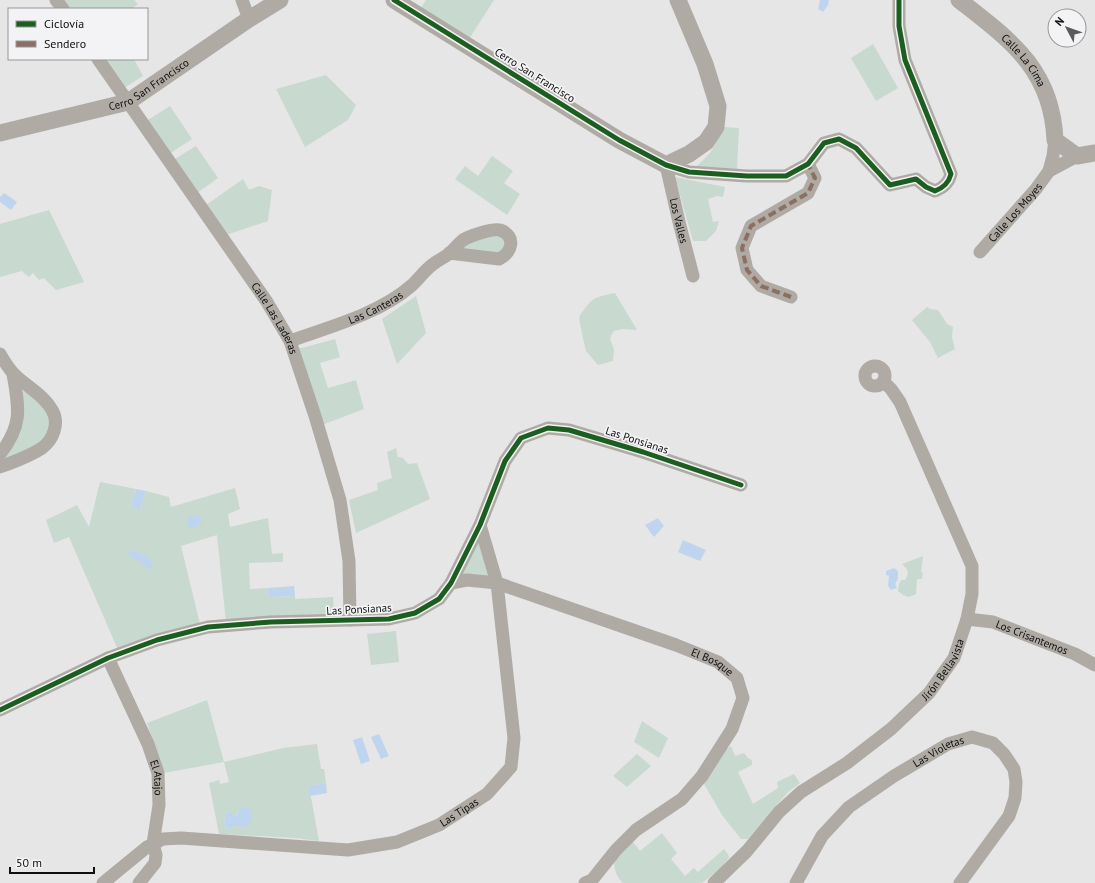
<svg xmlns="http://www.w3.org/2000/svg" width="1095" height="883" viewBox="0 0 1095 883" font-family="'PT Sans',sans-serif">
<rect width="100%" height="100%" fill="#e6e6e7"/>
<g fill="#c8d9d0" fill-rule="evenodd">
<path d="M63,0H134L138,4L131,9H69Z"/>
<path d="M426,0H494L469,39L420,9Z"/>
<path d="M873,44L898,88L876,101L851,58Z"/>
<path d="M104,59H134L143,76L124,88Z"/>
<path d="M326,75L356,105L348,120L305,147L276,89Z"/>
<path d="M170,106L192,139L166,156L143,123Z"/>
<path d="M724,127L739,128L737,170L695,168L710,153Z"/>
<path d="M196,146L218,178L193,196L170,162Z"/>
<path d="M492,156L513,171L504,183L520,194L507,215L455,179L465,166L478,176Z"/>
<path d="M675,177L725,187L723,197L717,196L708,199L713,222L719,221L716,231L706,241H693Z"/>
<path d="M243,179L249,190L259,186L272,190L268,221L226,235L206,205Z"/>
<path d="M49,210L84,282L56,290L44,278L39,280L33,273L29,277L22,271L0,277V224Z"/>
<path d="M506,233V256L449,253L464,239Z"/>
<path d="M615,293L637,330L622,329L614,331C607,341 612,340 614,350C614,353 613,358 613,361L598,365L586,351L582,334L579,317C591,299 593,297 615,293Z"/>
<path d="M416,296L426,333L397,364L382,319Z"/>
<path d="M927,307L930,309L938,310L947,324L953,327L952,337L955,349L938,358L930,342L912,320Z"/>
<path d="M335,339L340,357L320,363L328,388L356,380L364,409L322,425L298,349Z"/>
<path d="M25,389L44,400L54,433L1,467L22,392Z"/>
<path d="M396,448L398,457L403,458L408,464L417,463L430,499L356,533L349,500L378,490L377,483L392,478L387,452Z"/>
<path d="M100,482L136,489L131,506L140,510L146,491L169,497L171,507L235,488L240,509L228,514L230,527L268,518L272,554L283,553V562L249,563L250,589L268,588L269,597L295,596V599L333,597L334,617L226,623L217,535L181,546L200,624L118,650L69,537L54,543L46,520L77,505L89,527Z"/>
<path d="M480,525L497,583H451Z"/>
<path d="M923,556L921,572L923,573L922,579H917L916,594L909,597L903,595L898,591L899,584L901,580H905L908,574L907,569L902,564Z"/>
<path d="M396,631L399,662L371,665L367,634Z"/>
<path d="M207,700L224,762L283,748L317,744L321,769H324L326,783L309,786L319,841L294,838L219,834L209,783L219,780L220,784L229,782L224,762L164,773L147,723ZM239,810L237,825L230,828L226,827L224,823L226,814L229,812L236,816Z"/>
<path d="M642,721L668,738L659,758L634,742Z"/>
<path d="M731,746L735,756L744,753L748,758L752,760V765L738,772L753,804L778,788L777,782L794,774L800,783L788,792L748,839H741L722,815L703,782L722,752Z"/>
<path d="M637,754L651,766L627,787L613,776Z"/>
<path d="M662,833L677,853L671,859L685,876L694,868L698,872L724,849L728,854L729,858L722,867L702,883H623C617,877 611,865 616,856C619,850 627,844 631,839L640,851Z"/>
</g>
<g fill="#bfd4ef">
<path d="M820,0H829L828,5L823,12L818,9Z"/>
<path d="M4,193L17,202L11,210L0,202V197Z"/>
<path d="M136,489L146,491L140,510L131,506Z"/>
<path d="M192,516H197L200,517L202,522L197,527L191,528L188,526L187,520Z"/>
<path d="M658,518L664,526L654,537L645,525Z"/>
<path d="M683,540L706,550L700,561L678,552Z"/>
<path d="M130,551H135L151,559L152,568L148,569L141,562L128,556Z"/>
<path d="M894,568L898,571V579L895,584L897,588L891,590L888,586L889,576L886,575V571Z"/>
<path d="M294,586L295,596L269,597L268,588Z"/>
<path d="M379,734L389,756L381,759L371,737Z"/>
<path d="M362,737L370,761L361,764L353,740Z"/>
<path d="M326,783L327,793L310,796L309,786Z"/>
<path d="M242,807H246L251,811C253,817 252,820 248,825L242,827L237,825L230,828L226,827L224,823L226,814L229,812L236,816Z"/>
</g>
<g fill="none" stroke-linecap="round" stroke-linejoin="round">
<g stroke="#afaaa3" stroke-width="13">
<path d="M56,0L63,9"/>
<path d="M242,0L249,19"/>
<path id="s1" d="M98,59L267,302L290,341L315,416L340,500L349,561L350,620"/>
<path d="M666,165L689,172L747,176H786L808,164L824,143L839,139L856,148L890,185L916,179L926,187L935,191C943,188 949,182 951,174L905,60L899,26V0"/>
<path id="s2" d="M666,165L679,222L693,276"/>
<path d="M1049,171L1077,156"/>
<path id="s3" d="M980,252L1036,189L1049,171L1053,156L1055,140"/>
<path d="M791,297L761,286L747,270L742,248L751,226L808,193L815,178L808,164"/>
<path id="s4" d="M290,341C329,327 379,314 411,286C418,280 424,271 432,265C438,260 444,258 450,253C454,249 458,244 463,240C469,236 493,228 500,230C517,236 512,253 499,259L449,253"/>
<path d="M0,354C4,361 9,369 14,374C26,386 44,395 52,410C60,423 53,440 42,448C33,454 11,463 0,467"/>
<circle cx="875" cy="376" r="10"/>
<path d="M0,454C23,425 19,408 13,374"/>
<path id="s5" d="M451,583L467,580L497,583L676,645L718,662L737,678L743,698L732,729L702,776L682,799L636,830L616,850L592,880L585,883"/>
<path id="s6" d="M967,619L993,622L1075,654L1095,665"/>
<path id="s7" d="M108,658L148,744L158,773L159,805L153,844L156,855L155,863L139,883"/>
<path d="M0,710L108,658L157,640L208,627L271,622L389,619L415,613L439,599L451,583L480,525L505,461L521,438L548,428L569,430L643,452L741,485"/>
<path id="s8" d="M103,883L147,847L163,839L181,838L348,850L397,842L439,825L487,794L511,767L514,738L497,583L480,525"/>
<path id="s9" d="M714,883L747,851L779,812L801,792L847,763L891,729L929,693L954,658L967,619L972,594V566L900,402L891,389L883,381"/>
<path id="s10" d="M796,883L822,836L849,807L894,776L948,744L972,737L993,743L1004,754L1014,769L1016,782L1015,798L1009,816L960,883"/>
</g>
<g stroke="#afaaa3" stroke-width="17">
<path d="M394,0L619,140L666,165L689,154L706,142L716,127L718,106L705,64L678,0"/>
<path id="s11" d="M959,0C1010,40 1052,69 1055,140L1077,156L1095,153"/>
<path id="s12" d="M0,133L128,102L249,19L280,0"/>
</g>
<path stroke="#8d6e63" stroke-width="4" stroke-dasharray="8 4" stroke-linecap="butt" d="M791,297L761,286L747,270L742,248L751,226L808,193L815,178L808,164"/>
<g stroke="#f3f3f5" stroke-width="8">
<g id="cycleway">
<path d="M394,0L619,140L666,165L689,172L747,176H786L808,164L824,143L839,139L856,148L890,185L916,179L926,187L935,191C943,188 949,182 951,174L905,60L899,26V0"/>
<path d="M0,710L108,658L157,640L208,627L271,622L389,619L415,613L439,599L451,583L480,525L505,461L521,438L548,428L569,430L643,452L741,485"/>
</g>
</g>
<use href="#cycleway" stroke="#1b5e20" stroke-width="5"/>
</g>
<g text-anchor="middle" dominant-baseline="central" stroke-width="3.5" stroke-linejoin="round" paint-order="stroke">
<g font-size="11" fill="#0e0e0f" stroke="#f3f3f5">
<text stroke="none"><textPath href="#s11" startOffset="89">Calle La Cima</textPath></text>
<text transform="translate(535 75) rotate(32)">Cerro San Francisco</text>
<text stroke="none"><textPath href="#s12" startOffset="158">Cerro San Francisco</textPath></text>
<text stroke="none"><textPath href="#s3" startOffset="53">Calle Los Moyes</textPath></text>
<text stroke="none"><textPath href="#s2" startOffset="57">Los Valles</textPath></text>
<text stroke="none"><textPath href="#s4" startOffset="92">Las Canteras</textPath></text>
<text stroke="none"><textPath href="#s1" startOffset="314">Calle Las Laderas</textPath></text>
<text transform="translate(637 440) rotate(18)">Las Ponsianas</text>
<text transform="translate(359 609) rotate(-3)">Las Ponsianas</text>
<text stroke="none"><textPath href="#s6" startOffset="68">Los Crisantemos</textPath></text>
<text stroke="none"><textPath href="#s5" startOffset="276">El Bosque</textPath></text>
<text stroke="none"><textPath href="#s9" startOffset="316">Jirón Bellavista</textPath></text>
<text stroke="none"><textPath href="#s10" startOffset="199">Las Violetas</textPath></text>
<text stroke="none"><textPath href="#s7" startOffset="130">El Atajo</textPath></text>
<text stroke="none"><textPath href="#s8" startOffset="379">Las Tipas</textPath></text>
</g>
</g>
<rect x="8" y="8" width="140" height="52" fill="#f3f3f5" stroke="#979799"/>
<rect x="16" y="21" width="20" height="6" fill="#1b5e20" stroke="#979799"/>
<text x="44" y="28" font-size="12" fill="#0e0e0f">Ciclovía</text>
<rect x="16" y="41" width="20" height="6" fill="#8d6e63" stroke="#979799"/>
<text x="44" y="48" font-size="12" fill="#0e0e0f">Sendero</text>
<g transform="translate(1067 28) rotate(311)"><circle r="19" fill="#f3f3f5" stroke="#979799"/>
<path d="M0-3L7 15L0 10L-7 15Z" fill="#5a5a5b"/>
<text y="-6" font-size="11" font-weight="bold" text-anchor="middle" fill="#0e0e0f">N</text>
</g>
<path d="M10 867v6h84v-6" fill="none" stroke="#0e0e0f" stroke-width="2"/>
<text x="16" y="867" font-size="12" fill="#0e0e0f" stroke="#f3f3f5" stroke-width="3" paint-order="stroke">50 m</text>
</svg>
